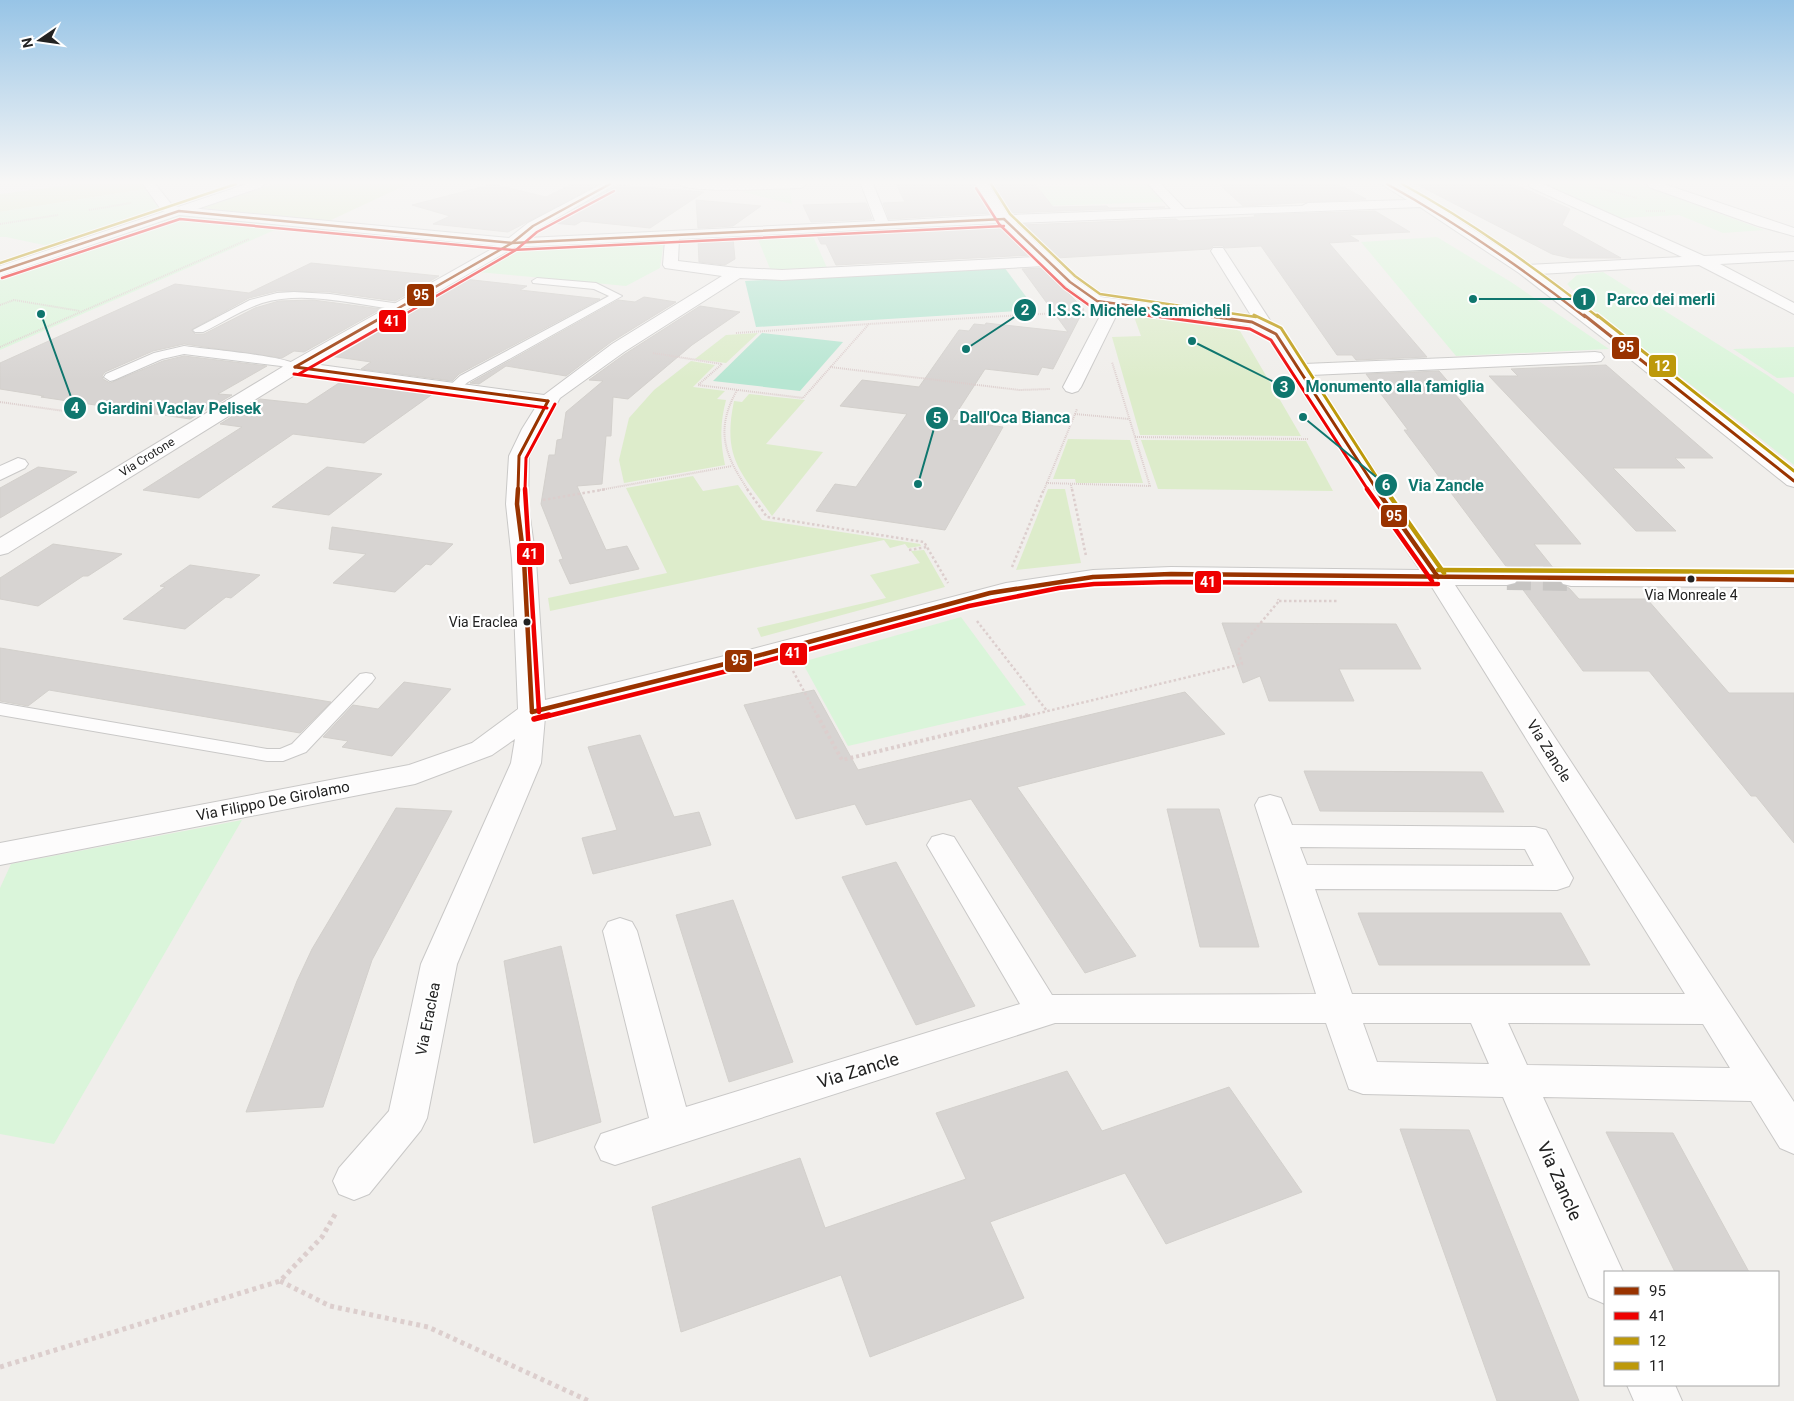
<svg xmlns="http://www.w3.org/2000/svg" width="1794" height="1401" viewBox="0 0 1794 1401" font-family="Roboto,sans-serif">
<rect width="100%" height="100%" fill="#f0eeeb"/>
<g fill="#ddeccb">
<path d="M78,184H143L145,189L0,212V194Z"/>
<path d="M274,184H408L329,221L202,208Z"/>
<path d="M1133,314L1224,326L1240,331L1301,436L1140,435L1112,337L1141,336Z"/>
<path d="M758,333L726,363L695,359L726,335Z"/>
<path d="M691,361L715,365L693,387L725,391L717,399L726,400C720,423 720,441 725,465L624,483L619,460L629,418L654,390Z"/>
<path d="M749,394L805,400L766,444L823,452L772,516C741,472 722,459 734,401L742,402Z"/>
<path d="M1068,439L1130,440L1143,483H1076L1075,479H1053Z"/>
<path d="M1141,440L1306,441L1333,491L1158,489Z"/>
<path d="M693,476L703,491L738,485L762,520L920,544L921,546L908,548L905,544L890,548L884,540L550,611L548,598L667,573L626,488Z"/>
<path d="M1048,489H1065L1081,563L1016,570Z"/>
<path d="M924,550L945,587L761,637L757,628L886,598L870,575L920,563L911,551Z"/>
</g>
<g fill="#daf5da">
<path d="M1147,184L1165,202L1009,207L997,188Z"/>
<path d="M1546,184H1639L1764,230L1723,233L1679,215L1621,218Z"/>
<path d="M789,187L792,204L743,192L742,189Z"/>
<path d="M145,189L160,210L53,247L6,237H0V212Z"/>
<path d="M183,215L284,226L0,350V278Z"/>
<path d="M812,234L828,270L771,271L757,237Z"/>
<path d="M1437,237L1511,282L1609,349L1456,356L1361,242Z"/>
<path d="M664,241L660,268L626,286L478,272L506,255L524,249Z"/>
<path d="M1603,272L1767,375L1794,394V465L1741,423L1589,307L1567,284L1577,275Z"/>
<path d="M1794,347V377L1777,378L1733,349Z"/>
<path d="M961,617L1026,705L848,746L802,662Z"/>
<path d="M242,820L54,1144L0,1134V888L11,864Z"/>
</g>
<g fill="#b7e6d2">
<path d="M1004,267L1036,310L756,327L745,281Z"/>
<path d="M762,333L843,342L800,391L713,381Z"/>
</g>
<g fill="#d7d4d2" stroke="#d3d0cc">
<path d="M493,184L546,197L572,184H599L508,232L433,224L450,216L412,205Z"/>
<path d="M896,184H974L992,213L889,219L883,203L905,202Z"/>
<path d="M990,184H1035L1053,207L1107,206L1109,208L1165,207L1009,213Z"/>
<path d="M1219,184H1338L1366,199L1243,206Z"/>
<path d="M1416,184H1514L1570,209L1562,225L1621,258H1570L1552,254Z"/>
<path d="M618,185L704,192L650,228L582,221L575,225L552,223Z"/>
<path d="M696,200L761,206L733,226L698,228Z"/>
<path d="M864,203H866L872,219L811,222L803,205Z"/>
<path d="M1375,211L1410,232L1349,235L1359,241L1329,243L1427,357L1356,360L1352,355H1337L1261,246L1225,248L1223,246H1213L1210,249L1056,258L1021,225L1176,219L1179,221L1255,217L1254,215Z"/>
<path d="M1000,225L1032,255L836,265L826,244H821L816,234Z"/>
<path d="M733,238L735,259L725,265L699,262L698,240Z"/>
<path d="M311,263L439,276L395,301L330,292L277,291L249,298L191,330L195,334H204L255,308L279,301L313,300L381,309L304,352L294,351L282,358L184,344L153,351L105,372L102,376L103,379L110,383L163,361L184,356L267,366L218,394L232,395L190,419L41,397L44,396L0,389V363L175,284L249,293Z"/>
<path d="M1043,268L1084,309L1053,369L1042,367L1038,375L985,369L952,420L1003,427L945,530L816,511L835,484L856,487L907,414L840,406L862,380L919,387L959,330L969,331L974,324L985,325L986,323L1068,332L1022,269Z"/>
<path d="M464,279L527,286L520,290L600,299L459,374L452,381L361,369L371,362L330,356Z"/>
<path d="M644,297L676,302L611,342L566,376L506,366L479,384L470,383L618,300L635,302Z"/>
<path d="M700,306L740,312L692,345L628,399L613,397L611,436H606L602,484L577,486L606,550L627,546L639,569L570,584L559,560L563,559L541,504L549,455H555L557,440L562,439L566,412L603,381L589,380L625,354Z"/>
<path d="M1606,365L1713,458H1675L1685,468H1613L1676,531H1636L1489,376H1518L1511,369Z"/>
<path d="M1439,371L1451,385L1449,387L1581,544H1534L1559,575L1557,579L1562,585L1569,588L1579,599H1647L1729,693H1794V843L1756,796H1751L1649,671H1583L1518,583L1520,577L1515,571L1508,569L1404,430H1408L1366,374Z"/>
<path d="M342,381L434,393L364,443L293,434L199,498L143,490L242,427L220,424L260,399L307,404Z"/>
<path d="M38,467L77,472L0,518V488Z"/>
<path d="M327,467L382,474L329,515L272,507Z"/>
<path d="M332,527L453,544L431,565L426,564L395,592L333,583L366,554L329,549Z"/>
<path d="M53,544L122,554L88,576H83L38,606L0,599V578Z"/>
<path d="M190,565L260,575L231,598L226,597L185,629L123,619L165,587L160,586Z"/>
<path d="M1222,623L1396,624L1421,669H1339L1354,701H1269L1260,676L1243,683Z"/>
<path d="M0,648L331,702L300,733L49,690L28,706L0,701Z"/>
<path d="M404,682L451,689L392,756L342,747L348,741L323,737L353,705L378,709Z"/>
<path d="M814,690L858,770L1185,692L1225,734L1017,787L1136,956L1085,973L971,799L866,825L855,804L796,819L744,705Z"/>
<path d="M640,735L674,817L699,812L711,845L593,874L582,838L617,830L588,747Z"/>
<path d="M1304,771L1482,772L1504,812L1320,811Z"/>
<path d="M396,808L452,811L372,960L323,1107L246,1112L297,981L312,949Z"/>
<path d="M1167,809H1219L1259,947H1200Z"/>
<path d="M896,862L975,1006L916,1025L842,877Z"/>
<path d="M733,900L793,1062L729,1082L676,915Z"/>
<path d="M1358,913H1561L1590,965H1379Z"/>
<path d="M561,946L601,1122L534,1143L504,961Z"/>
<path d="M1067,1071L1102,1131L1229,1087L1302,1192L1166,1244L1125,1173L990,1222L1024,1298L870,1357L841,1275L681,1332L652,1207L800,1158L825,1228L966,1179L936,1113Z"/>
<path d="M1400,1129L1469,1130L1579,1401H1497Z"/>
<path d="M1606,1132L1673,1133L1749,1272H1675Z"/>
</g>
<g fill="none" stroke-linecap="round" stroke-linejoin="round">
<path stroke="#c7c5c3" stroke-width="24" stroke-dasharray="24 12" stroke-linecap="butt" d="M1507,578L1571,579"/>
<g stroke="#c9c8c7" stroke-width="2">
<g id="service">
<path d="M537,278L596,283L622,296L468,382L457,391H449L447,388L460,376L609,296L594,289L533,283L532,281Z"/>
<path d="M294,292L330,294L400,304L405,307L400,310C356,305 306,290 262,303C241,310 222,323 203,332H195L193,330L250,300L277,293Z"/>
<path d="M184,346C204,349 291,356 301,367L295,371L281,366L184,354L162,359L114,380L110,381L104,377L106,374L154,353Z"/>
<path d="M366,673L372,674L375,678L372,682L306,752L283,761H267L0,715V703L267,749H280L292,744L360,674Z"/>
</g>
</g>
<g stroke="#c9c8c7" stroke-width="2">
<g id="minor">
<path d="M143,184H155L172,205L179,207L509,238L528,223L602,184H616L538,229L527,238L875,221L861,184H873L888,221L995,215L976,184H988L1008,215L1171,209L1148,184H1161L1185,209L1302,206L1308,203L1407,200L1381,184H1396L1428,200L1527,265L1682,257L1530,187L1528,184H1543L1704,256L1794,252V260L1720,264L1794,303V314L1699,265L1539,274L1642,351L1794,471V487L1787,485L1630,359L1519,273L1420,207L1016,223L1075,279L1101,297L1252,317L1211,251L1213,248H1223L1273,325L1282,330L1304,364L1595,352L1601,353L1604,357L1601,361L1595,362L1311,375L1402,512L1444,570L1507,571L1515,573L1519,578L1515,583L1507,585H1455L1794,1102V1154L1780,1148L1751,1101L1543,1097L1623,1272H1605V1304L1589,1297L1503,1097L1363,1094L1349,1089L1326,1023H1055L615,1165L601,1160L595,1147L601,1134L649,1118L603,931L608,922L620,918L632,922L637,931L686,1107L1020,1004L927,845L932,837L943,834L954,837L1052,995L1316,994L1255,805L1259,798L1270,795L1281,798L1292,825L1535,827L1546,830L1573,878L1569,886L1557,890L1315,889L1352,994H1685L1430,584L1171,581L1093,584L1007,597L762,663L545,717L541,763L457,964L427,1118L421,1130L369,1194L354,1200L339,1194L333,1181L339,1168L389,1111L421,964L511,763L515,739L492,755L415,784L0,865V843L409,765L472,743L518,709L512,560L506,504L509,456L522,429L537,405L298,373L8,553L0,555V538L289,363L497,246L179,215L162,211ZM1001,223L1036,257L782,270L737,268L678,261L679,239ZM665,240L663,265L665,268L722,276L612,344L544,395L313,364L515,247ZM1044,266L1065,285L1091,304L1099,318L1063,387L1066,391L1072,393L1078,391L1081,387L1115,318L1109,307L1249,326L1270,337L1382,515L1420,570L1171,567L1093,570L1006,583L745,651L545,700L536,560L528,504L529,456L542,429L560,398L624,352L740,278L782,280ZM1300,847L1525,849L1534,866L1307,865ZM1363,1023H1471L1489,1064L1377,1062ZM1508,1023L1703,1024L1730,1068L1527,1065Z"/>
<path d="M679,184H807L801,188C783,188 687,194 679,184Z"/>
<path d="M18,458L25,460L28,464L25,468L0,480V466Z"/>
<path d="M1571,572L1794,573V587L1571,586L1563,584L1559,579L1563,574Z"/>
<path d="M1627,1385H1675L1682,1401H1634Z"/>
</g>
</g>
<g stroke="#c9c8c7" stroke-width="2">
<g id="tertiary">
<path d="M247,184H264L262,187L0,276V266Z"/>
<path d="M1647,184H1664L1794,228V236L1758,226L1649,187Z"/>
</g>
</g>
<g stroke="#dccecd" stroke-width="2" stroke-dasharray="1 1" stroke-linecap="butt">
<path d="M1595,187L1637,198"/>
<path d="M89,210L131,203"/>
<path d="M1646,211H1665"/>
<path d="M0,224L58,215"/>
<path d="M0,305L14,300L80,311"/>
<path d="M736,333L869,324"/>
<path d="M0,347L249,239"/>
<path d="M653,353L722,364L698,385L803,398L869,324L1075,312"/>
<path d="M830,367L1019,390L1050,389"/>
<path d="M737,390C715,430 724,454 748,490"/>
<path d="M0,402L64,411"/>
<path d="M1075,414L1129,419"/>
<path d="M1135,437L1309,439"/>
<path d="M1046,483L1150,486L1112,362"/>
<path d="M1071,485L1072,490"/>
<path d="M600,490L732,466"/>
<path d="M1044,490L1077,409"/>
</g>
<g stroke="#dccecd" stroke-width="2.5" stroke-dasharray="2.5 2.5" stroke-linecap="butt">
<path d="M747,489L767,517L924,542L948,583"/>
<path d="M1072,489L1086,556"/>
<path d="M543,500L607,489"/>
<path d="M909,550L927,547"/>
<path d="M1012,567L1044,489"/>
<path d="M1279,601H1338"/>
<path d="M977,621L1047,711"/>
<path d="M793,671L818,717"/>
<path d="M1023,717L1242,664L1238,650L1279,601L1278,599"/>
</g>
<path stroke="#dccecd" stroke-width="4" stroke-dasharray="3 3" stroke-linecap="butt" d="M817,715L842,760L1028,715"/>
<g stroke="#dccecd" stroke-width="5" stroke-dasharray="4 4" stroke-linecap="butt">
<path d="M280,1281L330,1306L428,1327L589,1401"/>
<path d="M0,1367L280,1281L322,1237L337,1211"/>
</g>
<use href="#service" fill="#fdfcfc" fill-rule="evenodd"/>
<use href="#minor" fill="#fdfcfc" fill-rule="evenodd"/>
<use href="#tertiary" fill="#fdfcfc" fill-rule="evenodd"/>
<g stroke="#fff" stroke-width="4.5">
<g id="bus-1-far2">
<path d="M1387,184C1457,223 1522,268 1585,317"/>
<path d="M1004,219L1070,282L1097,301L1212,317"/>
<path d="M0,271L179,211L512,243L1004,219"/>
<path d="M383,317L512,243L533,226L610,184"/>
</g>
</g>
<g stroke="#fff" stroke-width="5.5">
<g id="bus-1-far1">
<path d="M1202,315L1252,322L1276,334L1377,490"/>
<path d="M1584,315L1794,481"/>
<path d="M295,367L386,315"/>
<path d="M295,367L548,401"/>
<path d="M518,490L519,456L548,401"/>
</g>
</g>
<g stroke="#fff" stroke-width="8">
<g id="bus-1">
<path d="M518,489L517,504L524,560L532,712"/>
<path d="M1376,489L1438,577"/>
<path d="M532,712L753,657L990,593L1093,577L1171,574L1794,580"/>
</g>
</g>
<g stroke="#fff" stroke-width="4.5">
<g id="bus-2-far3">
<path d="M976,188L999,224L1065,288L1093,308L1157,317"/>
<path d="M2,278L180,219L512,250L1004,226"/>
<path d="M400,317L516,250L537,232L614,191"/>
</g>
</g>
<g stroke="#fff" stroke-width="5.5">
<g id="bus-2-far2">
<path d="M1147,315L1250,329L1271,340L1368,490"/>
<path d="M294,374L547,408"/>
<path d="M299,374L402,315"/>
<path d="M525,490L526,458L555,404"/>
</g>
</g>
<g stroke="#fff" stroke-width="8">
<g id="bus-2-far1">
<path d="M525,489L539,712"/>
<path d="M1367,489L1432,581"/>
<path d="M544,717L755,664L969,606L1059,588L1094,584L1171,582L1438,584"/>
</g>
</g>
<g stroke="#fff" stroke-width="9">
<path id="bus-2" d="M534,719L549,715"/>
</g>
<g stroke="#fff" stroke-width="4.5">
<g id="bus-3-far2">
<path d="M991,184L1010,214L1075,276L1100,294L1256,317"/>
<path d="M1402,184C1472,222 1535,268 1598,317"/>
</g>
</g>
<g stroke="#fff" stroke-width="5.5">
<g id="bus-3-far1">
<path d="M1254,315L1281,328L1385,490"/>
<path d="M1597,315L1794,471"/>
</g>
</g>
<g stroke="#fff" stroke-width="8">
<g id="bus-3">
<path d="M1385,489L1444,573"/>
<path d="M1438,570L1794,572"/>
</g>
</g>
<g stroke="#fff" stroke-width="4.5">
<path id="bus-4" d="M0,263L236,184"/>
</g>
<use href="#bus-1-far2" stroke="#930" stroke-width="2.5"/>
<use href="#bus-1-far1" stroke="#930" stroke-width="3"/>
<use href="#bus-1" stroke="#930" stroke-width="4.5"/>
<use href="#bus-2-far3" stroke="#e00" stroke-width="2.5"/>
<use href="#bus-2-far2" stroke="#e00" stroke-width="3"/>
<use href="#bus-2-far1" stroke="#e00" stroke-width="4.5"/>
<use href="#bus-2" stroke="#e00" stroke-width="5.5"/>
<use href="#bus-3-far2" stroke="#bd990a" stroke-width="2.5"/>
<use href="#bus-3-far1" stroke="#bd990a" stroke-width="3"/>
<use href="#bus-3" stroke="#bd990a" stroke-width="4.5"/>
<use href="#bus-4" stroke="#bd990a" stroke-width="2.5"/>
</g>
<linearGradient id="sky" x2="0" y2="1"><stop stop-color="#97c4e6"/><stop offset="0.48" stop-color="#f8f7f6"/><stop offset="1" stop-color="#f8f7f6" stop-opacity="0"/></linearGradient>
<rect width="1794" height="380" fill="url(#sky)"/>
<g fill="#222" stroke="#fff" stroke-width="2">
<circle cx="1691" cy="579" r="4.5"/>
<circle cx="527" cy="622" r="4.5"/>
</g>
<g text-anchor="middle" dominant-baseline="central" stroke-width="4.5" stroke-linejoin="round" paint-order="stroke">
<g font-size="12" fill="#222" stroke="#fff">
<text transform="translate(147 457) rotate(-32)">Via Crotone</text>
</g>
<g font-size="14" fill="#222" stroke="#fff">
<text x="1691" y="595">Via Monreale 4</text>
<text x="518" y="622" text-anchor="end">Via Eraclea</text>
</g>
<g font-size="15" fill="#222" stroke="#fff">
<text transform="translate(1549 751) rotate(58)">Via Zancle</text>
<text transform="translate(273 801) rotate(-11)">Via Filippo De Girolamo</text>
<text transform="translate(428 1019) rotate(-79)">Via Eraclea</text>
</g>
<g font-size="18" fill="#222" stroke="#fff">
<text transform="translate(858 1070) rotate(-17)">Via Zancle</text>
<text transform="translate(1560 1181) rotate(66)">Via Zancle</text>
</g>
</g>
<path fill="none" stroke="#0f766e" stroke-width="2" d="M1473 299L1584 299M966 349L1025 310M1192 341L1284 387M41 314L75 408M918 484L937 418M1303 417L1386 485"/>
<g fill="#0f766e" stroke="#fff" stroke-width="2">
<circle cx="1473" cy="299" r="5"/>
<circle cx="966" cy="349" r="5"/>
<circle cx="1192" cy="341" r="5"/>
<circle cx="41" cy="314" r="5"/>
<circle cx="918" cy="484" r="5"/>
<circle cx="1303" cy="417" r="5"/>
<circle cx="1584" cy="299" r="12"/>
<circle cx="1025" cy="310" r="12"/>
<circle cx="1284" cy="387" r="12"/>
<circle cx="75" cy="408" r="12"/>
<circle cx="937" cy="418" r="12"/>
<circle cx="1386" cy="485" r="12"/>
</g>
<g font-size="15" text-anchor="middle" font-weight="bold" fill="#fff">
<text x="1584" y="305">1</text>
<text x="1025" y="315">2</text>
<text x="1284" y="392">3</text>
<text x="75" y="413">4</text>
<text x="937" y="423">5</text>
<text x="1386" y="490">6</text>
</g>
<g font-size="16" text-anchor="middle" font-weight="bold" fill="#0f766e" stroke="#fff" stroke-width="4.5" stroke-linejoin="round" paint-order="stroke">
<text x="1661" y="305">Parco dei merli</text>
<text x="1139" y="316">I.S.S. Michele Sanmicheli</text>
<text x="1395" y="392">Monumento alla famiglia</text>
<text x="179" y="414">Giardini Vaclav Pelisek</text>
<text x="1015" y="423">Dall'Oca Bianca</text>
<text x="1446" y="491">Via Zancle</text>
</g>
<g stroke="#fff" stroke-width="2">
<rect x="406" y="283" width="29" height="24" rx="5" fill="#930"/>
<rect x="378" y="309" width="29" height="24" rx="5" fill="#e00"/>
<rect x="1611" y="336" width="29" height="24" rx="5" fill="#930"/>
<rect x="1648" y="354" width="29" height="24" rx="5" fill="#bd990a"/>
<rect x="1380" y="504" width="28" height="24" rx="5" fill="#930"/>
<rect x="516" y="542" width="29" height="24" rx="5" fill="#e00"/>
<rect x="1194" y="570" width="28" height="24" rx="5" fill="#e00"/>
<rect x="779" y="642" width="29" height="24" rx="5" fill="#e00"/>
<rect x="724" y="649" width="29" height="24" rx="5" fill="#930"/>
</g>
<g font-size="14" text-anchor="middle" font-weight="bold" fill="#fff">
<text x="421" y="300">95</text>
<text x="392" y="326">41</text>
<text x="1626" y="352">95</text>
<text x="1662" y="371">12</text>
<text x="1394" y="521">95</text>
<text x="530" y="559">41</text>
<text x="1208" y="587">41</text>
<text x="793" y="658">41</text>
<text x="739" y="665">95</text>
</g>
<rect x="1604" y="1271" width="175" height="115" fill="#ffffff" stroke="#a7a7a7"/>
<rect x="1614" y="1287" width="25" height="8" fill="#993300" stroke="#a7a7a7"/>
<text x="1649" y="1296" font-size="15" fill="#222222">95</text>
<rect x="1614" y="1312" width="25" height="8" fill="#ee0000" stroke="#a7a7a7"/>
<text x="1649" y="1321" font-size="15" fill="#222222">41</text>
<rect x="1614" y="1337" width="25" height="8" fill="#bd990a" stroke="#a7a7a7"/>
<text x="1649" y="1346" font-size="15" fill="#222222">12</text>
<rect x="1614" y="1362" width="25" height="8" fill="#bd990a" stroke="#a7a7a7"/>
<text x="1649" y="1371" font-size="15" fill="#222222">11</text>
<g transform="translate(40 40) rotate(257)" stroke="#ffffff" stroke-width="4" paint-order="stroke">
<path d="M0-4L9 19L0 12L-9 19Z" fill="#222222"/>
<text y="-8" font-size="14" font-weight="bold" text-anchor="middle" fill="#222222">N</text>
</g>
</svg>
